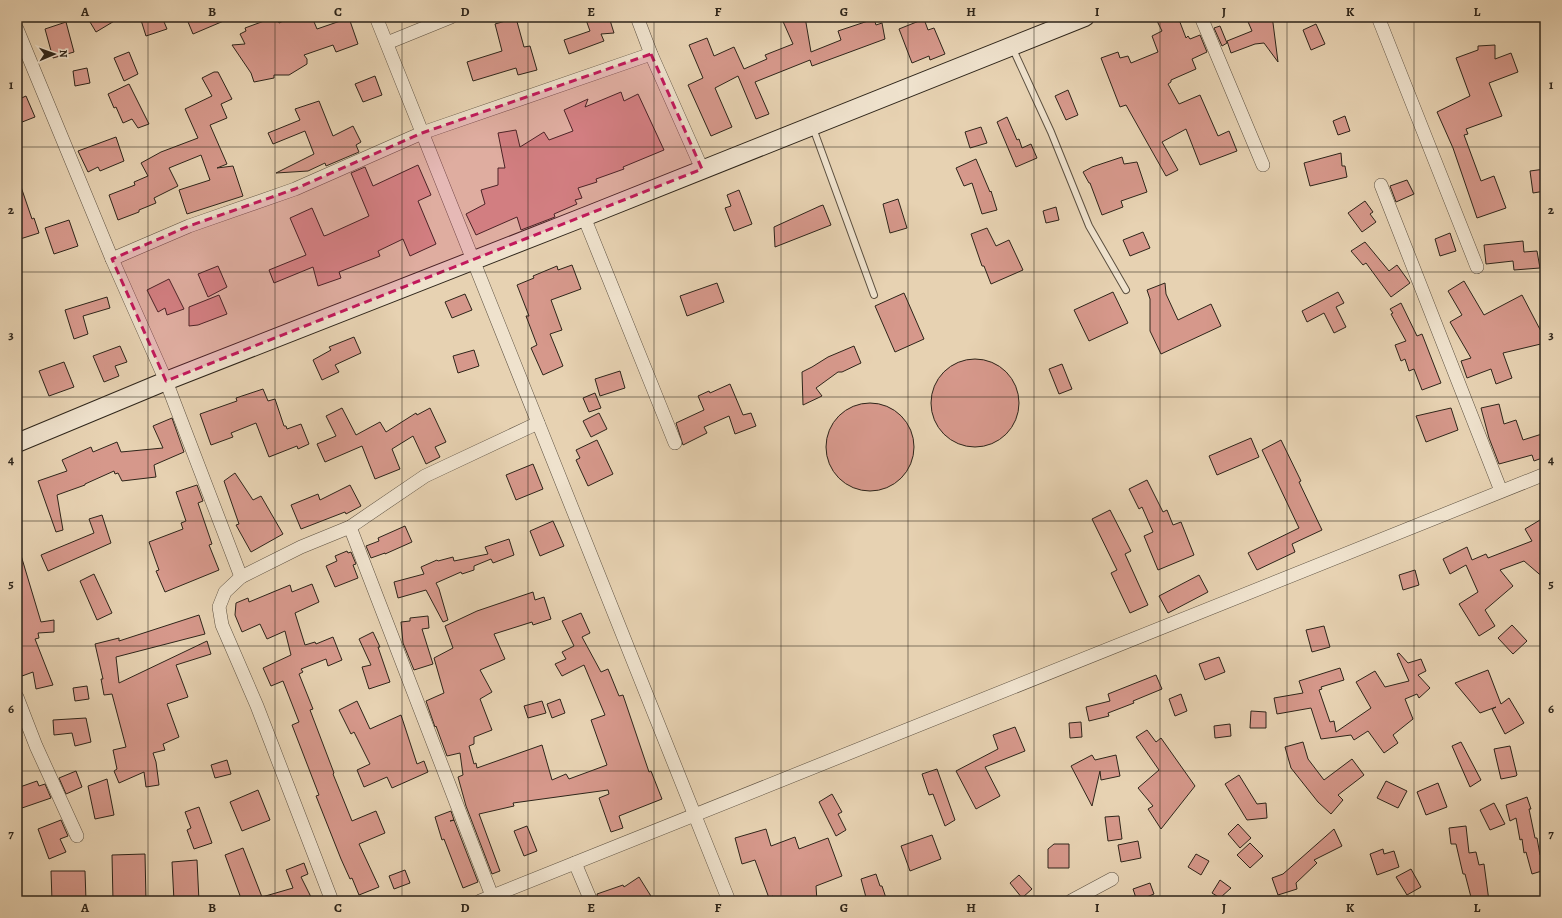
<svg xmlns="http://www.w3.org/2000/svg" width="1562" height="918" viewBox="0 0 1562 918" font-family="Alegreya,serif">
<rect width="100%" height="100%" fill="#e7d2b2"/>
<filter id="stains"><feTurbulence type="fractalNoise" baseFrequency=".005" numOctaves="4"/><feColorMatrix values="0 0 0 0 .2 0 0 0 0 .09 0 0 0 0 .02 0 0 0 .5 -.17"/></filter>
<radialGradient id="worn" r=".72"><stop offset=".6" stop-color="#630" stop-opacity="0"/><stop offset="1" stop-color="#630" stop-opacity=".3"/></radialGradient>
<g fill="#d6988b" stroke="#2e251a">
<path d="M87,17H121L96,32Z"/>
<path d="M140,17H162L167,29L146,36Z"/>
<path d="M186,17H233L193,34Z"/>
<path d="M275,17H277L279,23L292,17H312L317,29L349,18L358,44L336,52L333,45L304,55L307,59V64L289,75H274V78L254,82L251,73L232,45L245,44L240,34L246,31L245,28Z"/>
<path d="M585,17H609L614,33L601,34L604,41L569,54L564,40L590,31Z"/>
<path d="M781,17H805L811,52L841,40L838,31L874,19L876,25L882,23L885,39L812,66L810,60L755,82L769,114L756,119L738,76L715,88L732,127L711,136L688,85L703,78L689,45L707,38L714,56L734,47L744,69L767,59L765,55L793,44Z"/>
<path d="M1155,17H1178L1186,38L1188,36L1190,39L1200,35L1207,52L1192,59L1196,69L1171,80V82L1168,84L1179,104L1200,95L1218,136L1229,131L1237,151L1200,165L1186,129L1162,142L1178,170L1166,176L1126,105L1120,107L1101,58L1118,52L1120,58L1128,56L1131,63L1158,52L1152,36L1162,31Z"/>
<path d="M1246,17H1271L1273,23L1278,62L1264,43L1255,44L1231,53L1227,41L1252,31Z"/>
<path d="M516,18L524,47L530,46L537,70L518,75L516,68L473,81L467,62L502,51L495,24Z"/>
<path d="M924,19L928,30L934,28L945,54L930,60L929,56L912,63L899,29Z"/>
<path d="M66,22L74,52L53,58L45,29Z"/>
<path d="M1316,24L1325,44L1311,50L1303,30Z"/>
<path d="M1220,26L1227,43L1222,46L1214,28Z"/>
<path d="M1495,45V59L1511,53L1518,72L1489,83L1502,116L1466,129L1468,134L1464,135L1481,181L1494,176L1506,208L1477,218L1453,148L1437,112L1470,96L1456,58L1478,50V46Z"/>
<path d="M129,52L138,74L124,81L114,58Z"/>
<path d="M87,68L90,83L75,86L73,71Z"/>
<path d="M214,72H218L232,99L221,104L227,118L210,125L227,164L217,168L233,166L243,196L187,214L179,190L210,180L201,155L169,168L178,186L154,198L156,203L139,210V212L118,220L109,195L135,185L134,182L148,176L141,163L161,152L198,138L185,109L212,96L202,78Z"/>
<path d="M375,76L382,95L363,102L355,84Z"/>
<path d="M129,84L149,124L138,128L132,119L123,123L116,107L114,108L108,94Z"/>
<path d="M1068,90L1078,115L1066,120L1055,96Z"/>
<path d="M621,92L624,101L638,94L664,150L623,167L624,169L596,179L597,182L578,188L582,198L575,200L577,204L554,214L555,217L521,230L517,217L476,235L466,214L485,204L481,190L498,185V168H505L498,133L516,130L520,147L544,132L549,140L573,131L564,110L588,99L585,107Z"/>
<path d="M26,96L35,117L17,124V100Z"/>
<path d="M319,101L333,136L353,126L361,142L356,145L359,152L326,166L325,163L308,171L276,173L314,154L305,131L273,144L268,133L300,120L295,109Z"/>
<path d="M1345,116L1350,131L1338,135L1333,121Z"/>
<path d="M1007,117L1017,140L1019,139L1022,148L1031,144L1037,158L1016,167L997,122Z"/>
<path d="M981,127L987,143L970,148L965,132Z"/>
<path d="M116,137L124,161L100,171L98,167L88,172L78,151Z"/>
<path d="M1341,153L1342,166H1345L1347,177L1310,186L1304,163Z"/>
<path d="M1122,157L1124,164L1137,162L1147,192L1121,201L1123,207L1102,215L1090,183H1089L1083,172L1092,167Z"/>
<path d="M976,159L990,192L991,191L997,210L982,214L972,183L964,186L956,168Z"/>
<path d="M418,165L431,195L418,201L436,244L410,256L403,239L378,251L380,256L339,272L341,278L318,286L313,267L274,283L269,270L306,255L290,218L312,208L324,236L327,235L369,216L351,173L365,167L373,186Z"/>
<path d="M1545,169V191L1533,193L1530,171Z"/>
<path d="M1407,180L1414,194L1396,202L1390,186Z"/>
<path d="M17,181H19L32,219L34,218L39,233L17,240Z"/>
<path d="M739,190L752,224L734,231L725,208L731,206L727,195Z"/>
<path d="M898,199L907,228L890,233L883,204Z"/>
<path d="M1365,201L1373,212L1370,214L1376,222L1362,232L1348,213Z"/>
<path d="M823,205L831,225L775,247L774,227L820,206Z"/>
<path d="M1056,207L1059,220L1046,223L1043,211Z"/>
<path d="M69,220L78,246L54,254L45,228Z"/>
<path d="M987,228L996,246L1009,240L1023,270L991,284L984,266H982L971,234Z"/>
<path d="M1143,232L1150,248L1130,256L1123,240Z"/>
<path d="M1450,233L1456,251L1440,256L1435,239Z"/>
<path d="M1523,241L1524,252L1537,251L1540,268L1514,270L1513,261L1486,264L1484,245Z"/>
<path d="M1365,242L1389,271L1397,265L1410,283L1391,297L1366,263L1363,265L1351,251Z"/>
<path d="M572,265L581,289L551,300L562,330L550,334L563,366L543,375L531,348L537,345L526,316H529L517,285L534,278L533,276L557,266L558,270Z"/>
<path d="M218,266L227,287L208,297L198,274Z"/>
<path d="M169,279L184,309L167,315L165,308L158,312L147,290Z"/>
<path d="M1464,281L1484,315L1522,295L1545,339V343L1503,353L1512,378L1496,384L1491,369L1467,378L1461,361L1471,358L1450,322L1462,315L1448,291Z"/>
<path d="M717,283L724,302L687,316L680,296Z"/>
<path d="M1165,283L1166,294L1178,320L1211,304L1221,326L1161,354L1150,331V299L1147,290Z"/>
<path d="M1113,292L1128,323L1089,341L1074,310Z"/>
<path d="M1338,292L1344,303L1336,307L1346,327L1334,333L1324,313L1307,322L1302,311Z"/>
<path d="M904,293L924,339L895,352L875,306Z"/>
<path d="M465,294L472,310L452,318L445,302Z"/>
<path d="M219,295L227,314L198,325L189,326V307Z"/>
<path d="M107,297L110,308L83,316L88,334L74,339L65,310Z"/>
<path d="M1401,303L1417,336L1422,334L1441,383L1422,390L1414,369L1409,371L1405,359L1401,361L1395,345L1406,341L1391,314L1393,313L1390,309Z"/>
<path d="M354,337L361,353L335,365L339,372L322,380L313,360L331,350L329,347Z"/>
<path d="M120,346L127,362L115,366L119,376L104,382L93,356Z"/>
<path d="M854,346L861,363L842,372H838L816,388L822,396L803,405L802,372L812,367L828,357Z"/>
<path d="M474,350L479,366L458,373L453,356Z"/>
<circle cx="975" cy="403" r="44"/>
<path d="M64,362L74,387L49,396L39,371Z"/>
<path d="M1062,364L1072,389L1059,394L1049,369Z"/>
<path d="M620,371L625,388L600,396L595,379Z"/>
<path d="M730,384L743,415L751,413L756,426L735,434L729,416L704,427L707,433L683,445L676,423L704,410L698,396L709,391L710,393Z"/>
<path d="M263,389L268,401L275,399L284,426H286L287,429L301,424L309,444L298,449L297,446L269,457L256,423L231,433L233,437L211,445L200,414L237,401L236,398Z"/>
<path d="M595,393L601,408L589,412L583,398Z"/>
<circle cx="870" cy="447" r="44"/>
<path d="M1499,404L1504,424L1516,420L1523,440L1545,433V457L1534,461L1532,455L1499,464L1489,438L1481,408Z"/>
<path d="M342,408L356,435L380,422L386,432L416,413L417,415L430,408L446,442L435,447L440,457L426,464L413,436L392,449L400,469L375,479L362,446L325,462L317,444L336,436L326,416Z"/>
<path d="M1451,408L1458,430L1426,442L1416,416Z"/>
<path d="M599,413L607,429L591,437L583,421Z"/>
<path d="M172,418L184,452L154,465L156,477L122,481L118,473L115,474L114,471L85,484V485L57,495L63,530L56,532L38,481L67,471L62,460L91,447L93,452L117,442L121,452L163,448L153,426Z"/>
<path d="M1251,438L1259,457L1217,475L1209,456Z"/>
<path d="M597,440L613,474L588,486L576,460L580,458L576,450Z"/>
<path d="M1281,440L1301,481L1299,482L1322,530L1292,544L1295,552L1257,570L1248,553L1299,528L1262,450Z"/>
<path d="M533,464L543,489L516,500L506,475Z"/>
<path d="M235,473L253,500L261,496L283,534L251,552L236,525L239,524L224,481Z"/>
<path d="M1147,480L1163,512L1167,510L1173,525L1181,522L1194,555L1158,570L1144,536L1153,532L1142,507L1139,509L1129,489Z"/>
<path d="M197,485L203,501L198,503L212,544L209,545L219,570L165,592L156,571L159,570L149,542L183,529L181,523L186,521L176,492Z"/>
<path d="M350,485L361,506L346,514L345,512L301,529L291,505L318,494L320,500Z"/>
<path d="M1110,510L1131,551L1125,554L1148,605L1130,613L1111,573L1117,570L1092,519Z"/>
<path d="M102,515L111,543L48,571L41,555L94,533L89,519Z"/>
<path d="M1545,517V579L1524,561L1500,570L1513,586L1485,610L1495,626L1479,636L1459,604L1478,592L1466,565L1450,574L1443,559L1467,547L1472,560L1486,554L1488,558L1532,541L1525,529Z"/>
<path d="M553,521L564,546L540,556L530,531Z"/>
<path d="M405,526L412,542L385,554V553L371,558L366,546L379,541L378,538Z"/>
<path d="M509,539L514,555L493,563L491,559L474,566V570L462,574L461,572L436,583L439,589L448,620L443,622L426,590L398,598L394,582L424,574L421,567L437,560L438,561L453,557L454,561L488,554L485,547Z"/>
<path d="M347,551L348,553L351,552L356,564L353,565L358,578L335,587L326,566L337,561L335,556Z"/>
<path d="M17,552H20L41,622L54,620V632L38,633L39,638L35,639L53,685L36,689L33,672L22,676L17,661Z"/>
<path d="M1415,570L1419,585L1403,590L1399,575Z"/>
<path d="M94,574L112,613L97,620L80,581Z"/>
<path d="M1199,575L1208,592L1168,613L1159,596Z"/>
<path d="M312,584L319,602L295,613L305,645L315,642L316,644L333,637L342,660L328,666L326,659L301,669L303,672L299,674L313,709L310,710L334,773L333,774L352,821L376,811L385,833L359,844L379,887L359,895L352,878L350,879L341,859L316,796L319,795L292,725L299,722L283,681L271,686L263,668L291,655L285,631L267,639L260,624L242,632L235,615L236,603L248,598L249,602L290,585L292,592Z"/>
<path d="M533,592L535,600L544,597L551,619L533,625L532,622L494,634L505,659L480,670L492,692L480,699L492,730L474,737V744L469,746L474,764L476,763L477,768L542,745L552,780L566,774L569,779L607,765L591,720L605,715L584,665L562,676L555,664L566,659L562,652L574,646L562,621L581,613L590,633L582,637L601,672L608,669L619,696L623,695L649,772L651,771L662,799L619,816L623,828L611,832L599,798L609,794L608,790L513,803L514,806L479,814L500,871L492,874L466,806L458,777L463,775L460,753L447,756L436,726L435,727L426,701L444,693L434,658L453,648L445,626L477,611Z"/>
<path d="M199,615L205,634L116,657L119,683L207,641L211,654L176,665L188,697L167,704L179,737L163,744L165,750L153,753L156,762L159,785L146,787L144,772L119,783L114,771L117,769L113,750L126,747L112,694L104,695L101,679H103L95,644L119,638V641Z"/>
<path d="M428,616L429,628L422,629L433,664L414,670L403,643L401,622L410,621V618Z"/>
<path d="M1512,625L1527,641L1513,654L1498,638Z"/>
<path d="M1324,626L1330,647L1312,652L1306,630Z"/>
<path d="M373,632L380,647H378L390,682L369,689L362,667L371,665L359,639Z"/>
<path d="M1399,653L1408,663L1421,659L1426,671L1418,675L1430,688L1419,698L1417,694L1405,699L1413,719L1393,735L1398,743L1384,753L1368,731L1354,740L1351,735L1321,739L1311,708L1277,714L1274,698L1303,693L1299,681L1340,668L1344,680L1321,687L1322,689L1319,690L1330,722L1334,721L1336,732L1371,708L1356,682L1375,671L1385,687L1409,681L1397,654Z"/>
<path d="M1219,657L1225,672L1205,680L1199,664Z"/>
<path d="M1488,670L1501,704L1509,698L1524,723L1505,734L1492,709L1496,707L1480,713L1455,683Z"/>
<path d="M1156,675L1162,689L1133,701L1134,703L1108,713L1109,716L1089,721L1086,707L1110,701L1108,694Z"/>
<path d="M87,686L89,699L75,701L73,688Z"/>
<path d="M1181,694L1187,711L1175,716L1169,699Z"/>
<path d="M560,699L565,713L552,718L547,704Z"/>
<path d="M357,701L370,729L401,715L417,764L424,761L428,772L392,788L387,777L364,787L357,770L370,764L354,732L351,734L339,710Z"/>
<path d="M542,701L546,713L528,718L524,706Z"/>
<path d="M1251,711L1266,712V728H1250Z"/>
<path d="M86,718L91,742L75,746L72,733L54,735L53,720Z"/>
<path d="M1081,722L1082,737L1070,738L1069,723Z"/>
<path d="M1230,724L1231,736L1215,738L1214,726Z"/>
<path d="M1015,727L1025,751L985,767L1000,796L976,809L956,771L998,749L993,735Z"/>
<path d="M1147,730L1156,742L1161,738L1195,786L1161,829L1148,809L1153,806L1138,788L1159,770L1136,737Z"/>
<path d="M1303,742L1308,759L1324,780L1352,759L1364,775L1338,795L1343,800L1331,814L1318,802L1291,768L1285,747Z"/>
<path d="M1461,742L1481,780L1470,787L1452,746Z"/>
<path d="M1510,746L1517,775L1516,776L1501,779L1494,749Z"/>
<path d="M1092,755L1095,760L1116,755L1120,776L1101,780L1100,771L1092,806L1071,766Z"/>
<path d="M227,760L231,774L215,778L211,765Z"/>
<path d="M937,769L955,820L945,826L933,794L929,795L922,774Z"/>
<path d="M76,771L82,787L66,794L59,778Z"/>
<path d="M1239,775L1257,804L1266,803L1267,818L1247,820L1225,784Z"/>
<path d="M107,779L114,815L95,819L88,786Z"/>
<path d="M37,781L39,786L45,784L51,798L22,808L17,793V788Z"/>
<path d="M1386,781L1407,791L1398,808L1377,798Z"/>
<path d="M1438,783L1447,807L1426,815L1417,792Z"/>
<path d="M258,790L270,820L242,831L230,802Z"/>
<path d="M832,794L842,812L838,814L846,830L836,836L819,802Z"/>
<path d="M1527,797L1531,809H1529L1535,838H1537L1540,855L1545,853V870L1532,874L1526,852L1524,853L1522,839L1520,840L1516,818L1510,821L1506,805Z"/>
<path d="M1494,803L1505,824L1490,830L1480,810Z"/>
<path d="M199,807L212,843L194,849L187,830L191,828L185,812Z"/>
<path d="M451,811L454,820L450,821L454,820L478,882L463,888L444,839L442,840L435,817Z"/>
<path d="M1119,816L1122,839L1108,841L1105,817Z"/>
<path d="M61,820L68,836L60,839L66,852L49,859L38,829Z"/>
<path d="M1238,824L1251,838L1240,848L1228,834Z"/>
<path d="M527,826L537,851L524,856L514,831Z"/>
<path d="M1466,826L1469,853L1476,852L1479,865L1484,864L1489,901H1472L1465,874H1463L1456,844H1451L1449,828Z"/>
<path d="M766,829L771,846L795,837L799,849L828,838L842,876L816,886L817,901H775L773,896L769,898L755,860L742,864L735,838Z"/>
<path d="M1334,829L1342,846L1314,860L1317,863L1296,883L1297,889L1278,895L1272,878L1283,874Z"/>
<path d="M932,835L941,859L910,871L901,846Z"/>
<path d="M1138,841L1141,858L1121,862L1118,845Z"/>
<path d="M1250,843L1263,856L1250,868L1237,855Z"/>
<path d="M1054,844H1069V868H1048V849Z"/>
<path d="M243,848L262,897L293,888L286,870L304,863L308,874L301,877L313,901H242L225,855Z"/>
<path d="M1383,849L1384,854L1394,851L1399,867L1377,875L1370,854Z"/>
<path d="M145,854L146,901H113L112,855Z"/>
<path d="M1196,854L1209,861L1201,875L1188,867Z"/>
<path d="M197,860L199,901H174L172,862Z"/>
<path d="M1411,869L1421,887L1407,895L1396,877Z"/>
<path d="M405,870L410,883L394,889L389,876Z"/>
<path d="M51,871H85L86,901H52Z"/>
<path d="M876,874L880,886H882L887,901H867L861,879Z"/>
<path d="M1019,875L1032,889L1022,898L1010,883Z"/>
<path d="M639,877L654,901H599L597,894L623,885L624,887Z"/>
<path d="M1220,880L1231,888L1220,898L1212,893Z"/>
<path d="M1150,883L1154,894L1137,901L1133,889Z"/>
</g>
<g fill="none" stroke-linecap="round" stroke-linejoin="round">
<g stroke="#5c5040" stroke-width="8">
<g id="lane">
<path d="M1012,47L1051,132L1089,226L1126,290"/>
<path d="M813,128L874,295"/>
</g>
</g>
<g stroke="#5c5040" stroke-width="14">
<g id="street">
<path d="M376,17L729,901"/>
<path d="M637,17L651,54L702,169"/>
<path d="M1201,17L1263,165"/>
<path d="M1378,17L1477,267"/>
<path d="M17,29L112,259L166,381L241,577"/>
<path d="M387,43L451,17"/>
<path d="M1381,185L1501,491"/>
<path d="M584,217L675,443"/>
<path d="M112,259L189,226L295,189L422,133L651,54"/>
<path d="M350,527L492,896"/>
<path d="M17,697L36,746L77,836"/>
<path d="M575,863L591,901"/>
<path d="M332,901L257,706L222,625L219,607L225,592L241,577L301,547L350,527L425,476L538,423"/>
<path d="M480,901L1545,474"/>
<path d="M1071,901L1112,879"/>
</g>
</g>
<g stroke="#2e251a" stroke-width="20">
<path id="secondary" d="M17,443L166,381L584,217L1085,17"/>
</g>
<use href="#lane" stroke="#efe2cd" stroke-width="6"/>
<use href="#street" stroke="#efe2cd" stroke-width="13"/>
<use href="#secondary" stroke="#efe2cd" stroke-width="18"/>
</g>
<path fill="#c2185b" fill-opacity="0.2" stroke="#c2185b" stroke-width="3" stroke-dasharray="8 5" stroke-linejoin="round" d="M651,54L702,169L166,381L112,259L189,226L295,189L422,133Z"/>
<path fill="none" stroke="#2e251a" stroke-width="1" stroke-opacity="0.55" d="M148,17V901M275,17V901M402,17V901M528,17V901M654,17V901M781,17V901M908,17V901M1034,17V901M1160,17V901M1287,17V901M1414,17V901M17,147H1545M17,272H1545M17,397H1545M17,521H1545M17,646H1545M17,771H1545"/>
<rect width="1562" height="918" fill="none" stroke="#e7d2b2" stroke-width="44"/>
<g transform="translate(54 54) rotate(88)" stroke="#efe2cd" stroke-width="3" paint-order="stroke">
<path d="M0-3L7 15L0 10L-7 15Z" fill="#2e251a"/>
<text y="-6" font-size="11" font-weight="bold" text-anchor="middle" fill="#2e251a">N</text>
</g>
<rect x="22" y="22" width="1518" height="874" fill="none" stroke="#2e251a" stroke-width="1.5"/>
<g font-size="13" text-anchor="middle" font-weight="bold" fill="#2e251a">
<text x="85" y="16">A</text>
<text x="212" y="16">B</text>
<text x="338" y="16">C</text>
<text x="465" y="16">D</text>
<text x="591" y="16">E</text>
<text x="718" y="16">F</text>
<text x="844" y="16">G</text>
<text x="971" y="16">H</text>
<text x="1097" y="16">I</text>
<text x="1224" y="16">J</text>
<text x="1350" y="16">K</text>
<text x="1477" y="16">L</text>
<text x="11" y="89">1</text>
<text x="1551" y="89">1</text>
<text x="11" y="214">2</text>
<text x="1551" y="214">2</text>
<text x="11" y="339">3</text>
<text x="1551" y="339">3</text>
<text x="11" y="464">4</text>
<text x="1551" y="464">4</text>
<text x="11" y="588">5</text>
<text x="1551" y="588">5</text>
<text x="11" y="713">6</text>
<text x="1551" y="713">6</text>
<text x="11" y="838">7</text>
<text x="1551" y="838">7</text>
<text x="85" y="912">A</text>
<text x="212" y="912">B</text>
<text x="338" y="912">C</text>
<text x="465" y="912">D</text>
<text x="591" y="912">E</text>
<text x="718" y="912">F</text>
<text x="844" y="912">G</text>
<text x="971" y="912">H</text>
<text x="1097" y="912">I</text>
<text x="1224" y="912">J</text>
<text x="1350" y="912">K</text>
<text x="1477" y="912">L</text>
</g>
<rect width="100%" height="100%" filter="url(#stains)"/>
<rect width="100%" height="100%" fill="url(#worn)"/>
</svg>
